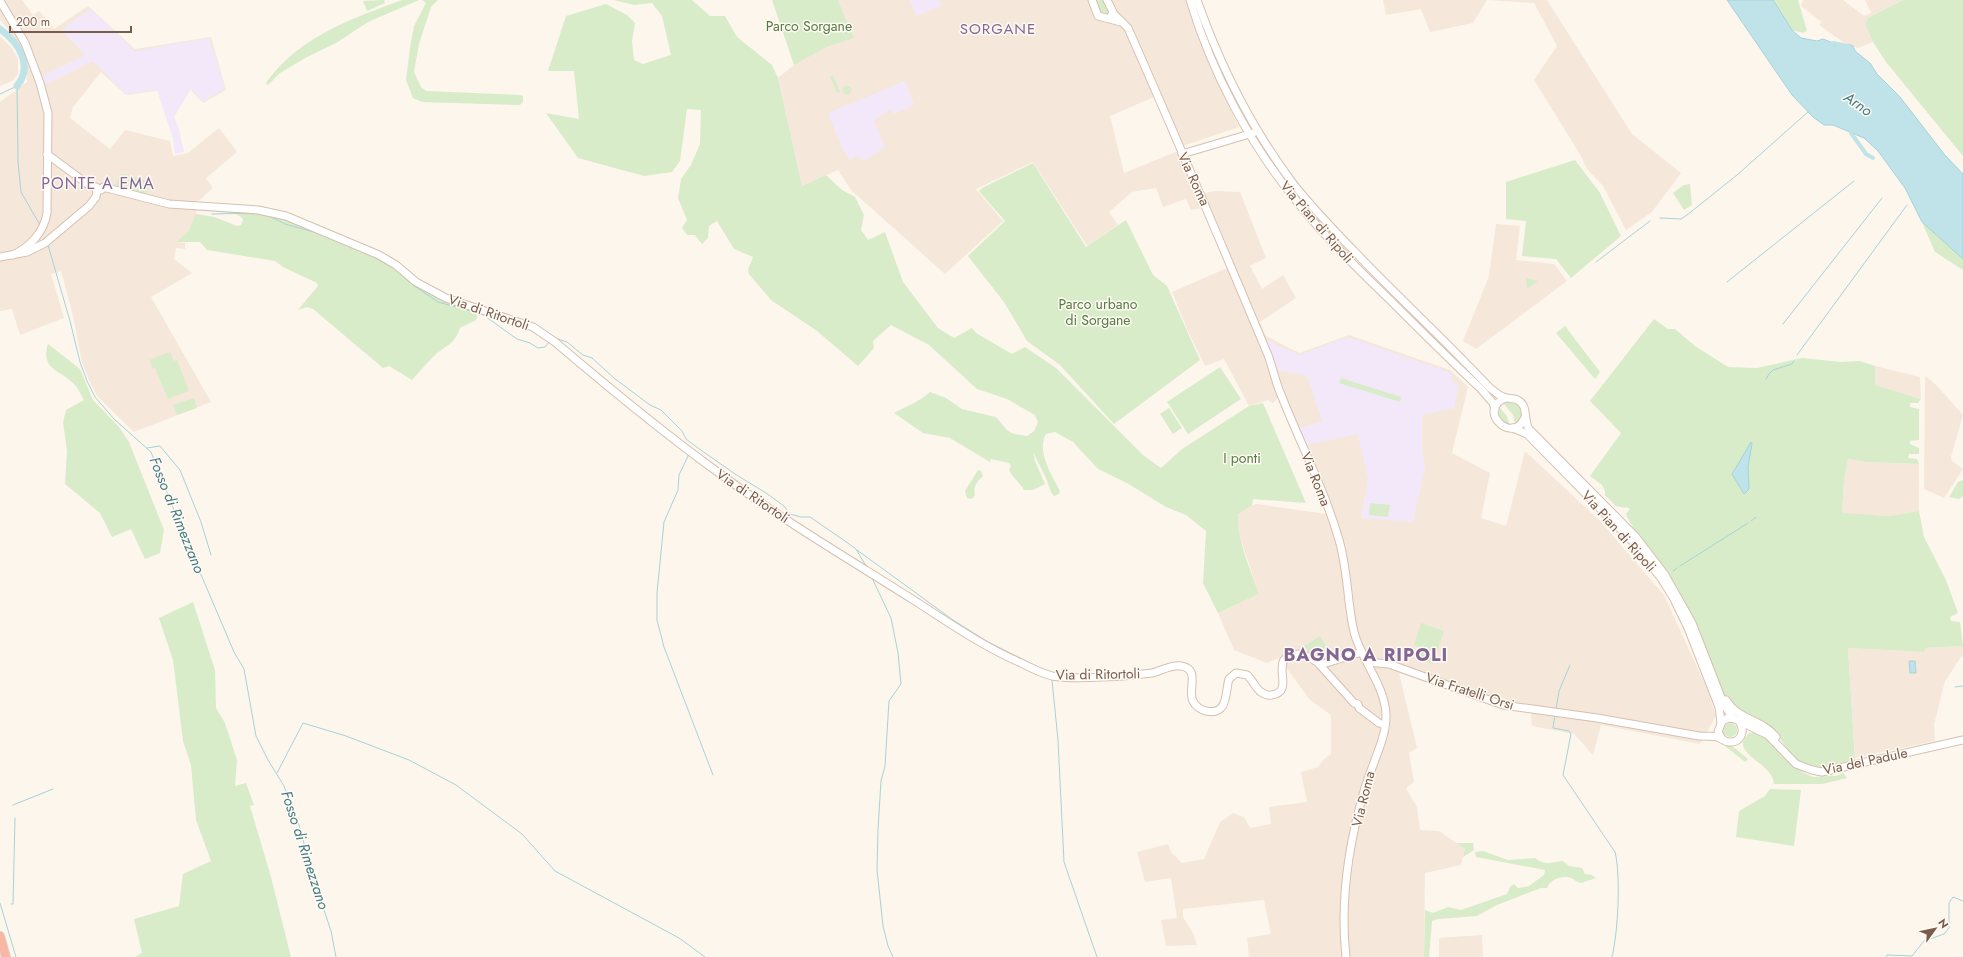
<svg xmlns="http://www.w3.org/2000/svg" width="1963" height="957" viewBox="0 0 1963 957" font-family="Jost,sans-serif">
<rect width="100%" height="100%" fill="#fdf6ec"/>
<g fill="#f5e8da">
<path d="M0,0H22L33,15L39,11L54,29L88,6L135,49L211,37L226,90L203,103L191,90L156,91L126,95L101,72L73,107L70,118L110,149L125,130L170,141L173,156L188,153L219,128L237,152L206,178L213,188L198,201L195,219L189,230L178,242L185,243V249L176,248L174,259L192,273L151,297L211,402L134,432L97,396L89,380L82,362L73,316L61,271L51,274L64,318L20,335L12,309L0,311V102L27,82V65L26,55L10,31L0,20Z"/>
<path d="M838,0H1187L1199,39L1239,127L1177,148L1154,97L1110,116L1124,173L1178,151L1198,194L1215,191L1240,192L1266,258L1250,266L1262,289L1283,275L1296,298L1260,322L1266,336L1299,353L1349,335L1450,370L1468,387L1452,453L1490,473L1481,518L1506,526L1525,451L1600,521L1664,595L1708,691L1716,716L1700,744L1601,725L1593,755L1574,734L1532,726L1531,713L1498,706L1399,673L1417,748L1409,753L1414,782L1406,788L1417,807L1420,830L1439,831L1465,849L1461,865L1425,873L1424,957H1249L1247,938L1271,934L1264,900L1183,909V917L1193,933L1197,945L1166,946L1161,920L1177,918L1171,878L1145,882L1137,852L1168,844L1171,852L1182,863L1204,859L1220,822L1233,813L1244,817L1250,828L1271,824L1269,807L1307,802L1301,772L1318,767L1324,759L1331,754V715L1310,700L1279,658L1267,663L1234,650L1218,613L1259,594L1241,540L1238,524V514L1249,506L1257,504L1333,515L1278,397L1273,403L1268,400L1249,406L1224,359L1205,366L1188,331L1172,292L1227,268L1203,208L1191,210L1186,199L1163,207L1156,188L1132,192L1109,212L1118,225L1087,246L1033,162L976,189L1003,221L945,274L851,190L838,170L802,186L778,78L794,65L827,47L854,38Z"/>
<path d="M1383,0H1547L1632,134L1681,173L1652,212L1626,230L1603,186L1587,169L1581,156L1534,80L1557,46L1534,3L1487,0L1473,23L1430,32L1421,9L1386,15Z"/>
<path d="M1803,0H1843L1864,16L1871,13L1865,0H1903L1868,18L1865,24L1873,42L1858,48L1843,42L1819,25L1822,22L1801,6Z"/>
<path d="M0,36L12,48L18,59V74L12,81L0,86Z"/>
<path d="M1496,224L1520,226L1516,260L1554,264L1567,281L1476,349L1463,341L1489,276Z"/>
<path d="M1875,366L1920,377L1921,399L1874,385Z"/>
<path d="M1925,375L1938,387L1963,415L1951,457L1952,461L1963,469L1944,498L1924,489Z"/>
<path d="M1848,459L1867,462L1919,464V511L1889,516L1842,514L1844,481Z"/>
<path d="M1963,646V654L1945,681L1934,725L1935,741L1855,758L1848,648L1924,652V648Z"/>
<path d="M1482,935L1483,957H1439V938Z"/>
</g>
<g fill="#f3e8fa">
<path d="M910,0H939L941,6L916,16Z"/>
<path d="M91,9L135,51L209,38L225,88L203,102L191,89L174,117L179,129L184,152L175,154L173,139L157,90L125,94L93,61L45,85L41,76L86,55L62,31L67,25Z"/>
<path d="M905,81L914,105L894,114L891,109L874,121L885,147L863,162L858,155L850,160L841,146L828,113Z"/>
<path d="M1348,337L1451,373L1453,383L1459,385L1454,408L1422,415V448L1425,469L1413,522L1361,518L1368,479L1358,434L1307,445L1299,428L1322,421L1307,376L1278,370L1266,340L1299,355Z"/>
</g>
<g fill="#d8ecc9">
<path d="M384,0L385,3L367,11L363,1Z"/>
<path d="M402,0H419L368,22L336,43L307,57L280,73L268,85L266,83C298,37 351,19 402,0Z"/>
<path d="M422,0H438L431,7L419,44L414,72L421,87L426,91L520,95L523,96V102L520,105L422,102L413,98L406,80L410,48L414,26L426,3Z"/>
<path d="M614,0H692L710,16H725L737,37L772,65L778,78L802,186L826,175L842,190L855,197L864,215L861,230L868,240L885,232L903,282L938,328L954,338L972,328L976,333L1012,354L1025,347L1056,368L1143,455L1161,468L1182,449L1249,406L1263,403L1306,503L1253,499L1252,505L1238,514C1237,541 1250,568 1259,594L1218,613L1203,583L1206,531L1186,515L1166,507L1127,483L1098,469L1073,442L1055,432L1046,434C1036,451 1052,476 1060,491L1059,494L1054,496L1051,492L1046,478L1033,452L1035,461L1045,484L1033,490H1024C1020,483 1013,478 1009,470L1011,466L1009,463L991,459L990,462L950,438L923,433L894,413C908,405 918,403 930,392L946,398L962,409L996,417C1010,433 1006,433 1027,436L1034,431L1038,422L1035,415L1007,399L977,389L929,345L891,325L873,341L874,348L858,366L817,331L771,300L749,274L748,270L753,257L734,249L717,221L709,226L708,238L702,244L695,235H687L682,228L687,220L678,198L681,179L691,165L700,144L701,110L687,109L680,161L672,172L644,176L578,158L546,113L579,119L574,71H548L566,16L606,4L627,15L635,23L632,41L634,60L643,64L671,55L662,16L652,3L634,5Z"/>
<path d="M772,0H838L854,38L827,47L794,65Z"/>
<path d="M1097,0H1104L1110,13L1108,15L1101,14Z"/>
<path d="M1773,0H1798L1807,31L1803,33L1792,30Z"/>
<path d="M1903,0H1963V156L1886,62L1873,42L1865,24L1868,18Z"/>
<path d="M833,75L840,92L837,93L830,77Z"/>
<circle cx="847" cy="90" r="4.5"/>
<path d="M1575,160L1600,193L1621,236L1571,278L1556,259L1522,256L1526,221L1506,219V182Z"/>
<path d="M1033,163L1086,247L1126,220L1153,275L1167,286L1200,360L1114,424L1060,365L1027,341L1004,302L968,256L1005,221L979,191L982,188Z"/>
<path d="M125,174L150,182L145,196L115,187L120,175Z"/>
<path d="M1690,184L1692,205L1684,210L1673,193L1684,185Z"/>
<path d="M231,211L258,212L278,217L336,239L368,252L399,270L412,281L444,301L479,311L476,320L460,328C454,346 445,345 433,357C426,364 419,372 412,380L389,366L383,368L313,309L307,307L298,310L318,286L317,283L283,267L275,261L207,250L200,242H177L189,230L196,214L214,217L237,226L241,225L243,220L241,217Z"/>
<path d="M1922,222L1963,259V270L1935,252Z"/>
<path d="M1526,278L1538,281L1527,289Z"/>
<path d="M1654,319L1668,329H1675L1695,346L1728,367L1757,368L1802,358L1841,362L1860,361L1875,366V385L1921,399L1918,403H1910V407L1919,409V440L1910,441V444L1919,448V454H1909L1908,458L1917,459L1919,464L1867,462L1848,459L1844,481L1842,513L1889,516L1919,511L1924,537L1946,580L1958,613L1950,617L1951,621L1960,622L1963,646L1925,648L1924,652L1848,648L1855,760L1819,768L1800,762L1794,758L1778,736L1744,715L1726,698L1682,597L1661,564L1638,535L1627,517L1626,514L1630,509L1626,507L1625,508L1616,506L1605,495V491L1602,485L1590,476L1621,433L1590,401Z"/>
<path d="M1565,326L1600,372L1595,379L1556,333Z"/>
<path d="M48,344L80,369L93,400L119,427L129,442L164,530L160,553L145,559L131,529L112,537L100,513L65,484L67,451L63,422L66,410L84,400C81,395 78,388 74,384C61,370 40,370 48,344Z"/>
<path d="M170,352L174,361L177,360L189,391L168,399L155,368L153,369L149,360Z"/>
<path d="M1220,367L1241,399L1188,434L1167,402Z"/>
<path d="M1341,378L1401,397L1400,402L1339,383Z"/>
<path d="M194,398L197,408L177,415L173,405Z"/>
<path d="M1508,401C1522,404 1528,415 1515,424L1513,415L1503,403Z"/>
<path d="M1499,407L1507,416L1510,426L1499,419Z"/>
<path d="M1169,408L1182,428L1173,434L1160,414Z"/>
<path d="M978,470L981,471L983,476C977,482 973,486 975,495L972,499L967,498L965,491Z"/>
<path d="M1963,480V496L1959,499L1949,497L1958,482Z"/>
<path d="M1370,503L1390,505L1388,517L1369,515Z"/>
<path d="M193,602L215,670L216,708L225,723L237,760L235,786L246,783L254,805L250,806L271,877L291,957H135L142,953L134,919L179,906L183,874L211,861L196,820L191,765L183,741L173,660L159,618Z"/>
<path d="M1421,623L1444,631L1433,664L1413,658L1415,657L1419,647L1414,645Z"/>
<path d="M1320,636L1334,658C1316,662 1315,659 1304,646Z"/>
<circle cx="1730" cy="730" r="7"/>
<path d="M1749,733C1775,730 1788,771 1814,777C1818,777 1823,776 1827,776C1834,775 1837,778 1843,772L1847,778L1823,784H1774C1773,765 1740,757 1743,741Z"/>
<path d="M1725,746H1732L1748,759L1745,762Z"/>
<path d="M1770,789L1801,790L1794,846L1736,837L1739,811L1765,796Z"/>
<path d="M1456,843H1473L1474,850L1463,857L1465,849Z"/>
<path d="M1483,851L1508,860L1535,858C1543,866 1553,862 1563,861L1569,866L1582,868L1585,874L1592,875L1596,878L1581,883C1577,882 1576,881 1573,879C1564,874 1550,879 1547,888H1541L1497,905L1477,916L1438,919L1432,921L1429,957H1424L1425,910L1433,913L1448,907L1461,910L1507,894L1510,887L1514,884L1518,888L1529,886L1544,875L1545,870L1476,857L1475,852Z"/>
</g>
<g fill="#bfe3e8" stroke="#a5d3da">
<path d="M1727,0H1773L1792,30L1801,38L1817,41L1823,39L1833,43L1834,46L1840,45L1847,47L1848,44L1853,46L1855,51L1870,63L1877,74L1900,97L1944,154L1963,174V259L1922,222L1905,188L1878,151L1864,138L1833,125H1824L1813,117L1792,95Z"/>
<path d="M1751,442L1752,444L1748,467L1749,489L1744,494L1732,474Z"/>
<path d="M1909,661H1915L1916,673H1910Z"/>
</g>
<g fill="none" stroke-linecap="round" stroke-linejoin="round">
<g stroke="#a5d3da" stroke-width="1">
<path d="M0,94L17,86L18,162L21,192L40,225"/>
<path d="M212,214L253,213L269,216L285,224L321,234L345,244"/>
<path d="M1660,218L1681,219L1687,215L1737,175L1808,112"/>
<path d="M48,245L70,321L80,362L87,381L95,397L114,419L151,452L182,530L234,652L244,669L256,736L268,760L284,786L299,825L314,880L331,931L336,957"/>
<path d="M370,255L394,268L413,285L438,302L482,314L517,339L530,343L538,348L545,347L549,342"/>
<path d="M1596,262L1650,221"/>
<path d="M1727,282L1854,181"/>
<path d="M1783,324L1882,198"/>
<path d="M555,338L567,342L583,355L592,358L614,378L650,405L661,410L682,431L686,439L698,448L735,474L766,493L784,506L790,514L801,517H810L845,541L856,549L866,566"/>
<path d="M1797,355L1907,205"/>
<path d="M1766,379L1769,374L1773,370L1792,364L1794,361"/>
<path d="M147,448L160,446L180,470L201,522L211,555"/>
<path d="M689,454L679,475L678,490L664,522L657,593V620L664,647L713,775"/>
<path d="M1751,521L1756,517"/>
<path d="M857,550L953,620L988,642L1048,672"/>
<path d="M1680,566L1748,523"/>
<path d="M1673,571L1677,568"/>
<path d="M872,578L891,618L898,653L901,684L889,701L885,766L881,781L878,829L877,870L883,926L888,946L893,957"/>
<path d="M1052,680L1058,740L1064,862L1097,957"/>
<path d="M1955,687L1963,686"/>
<path d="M1556,709L1559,691L1570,665"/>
<path d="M1555,714L1553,728L1569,731L1571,734L1563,775L1615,852C1621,876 1618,933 1612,957"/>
<path d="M277,773L303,723L346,736L409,760L456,785L522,834L555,871L679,938L705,957"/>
<path d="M13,805L53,789"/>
<path d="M0,903L16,957"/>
<path d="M11,904H13L15,818"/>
<path d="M1886,957L1887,955L1912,956L1924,941L1944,934L1949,928V903L1953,897L1963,901"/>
</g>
<g stroke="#bfe3e8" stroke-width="4">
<path d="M1833,43L1848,46"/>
<path d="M1851,133L1866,154L1873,158"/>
</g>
<path stroke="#bfe3e8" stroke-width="7" d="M0,29C18,42 34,65 17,86"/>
<g stroke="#d6c0b0" stroke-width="9">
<g id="secondary">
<path d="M1092,0L1098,16L1121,22"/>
<path d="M1107,0L1113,12L1111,16"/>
<path d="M1190,0C1212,73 1250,145 1299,204C1326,238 1357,268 1388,298C1419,329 1449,359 1481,389L1493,403L1495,409"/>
<path d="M1197,0C1220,65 1250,126 1292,182C1311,207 1333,229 1355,252C1399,298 1446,341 1490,388C1494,391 1498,395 1503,397C1510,400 1517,396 1523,405C1527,412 1524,421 1529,429L1635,536L1665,575L1692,623L1724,705L1733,718"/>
<path d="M0,1L25,43L40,83L48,113L47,213C44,232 30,247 13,255"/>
<path d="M1113,13L1128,28C1176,137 1222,245 1268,355C1273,369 1276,384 1282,397C1301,445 1325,491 1339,540C1348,570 1347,602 1354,632C1361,660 1385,685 1386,715C1387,738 1370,768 1364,791C1349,843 1340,903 1346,957"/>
<path d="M47,154L90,186L96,187"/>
<path d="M1182,154L1253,133"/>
<path d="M97,190H101L103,187L169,204L258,210L286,216L379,255L396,265L416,282L446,298L533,327L555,342C608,387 662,432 719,473C781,519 847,558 912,599C948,622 982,646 1021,663C1031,668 1041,673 1052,676C1075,680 1129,676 1152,673C1161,671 1172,664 1181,666C1201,669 1187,690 1193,701C1195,706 1201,710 1206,711C1229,716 1225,691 1229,679L1236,673L1247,675C1253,680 1255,688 1261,692C1264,694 1268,696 1272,695C1292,692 1277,671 1284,660C1286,657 1294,654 1298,654C1307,653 1315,663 1323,664L1362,652"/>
<path d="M0,257L27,252L45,243L89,206L96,197L97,190"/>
<path d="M1506,398C1475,409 1513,447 1525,417"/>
<path d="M1513,428L1527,434L1633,542L1661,578L1674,599L1688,628L1719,707L1721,723"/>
<path d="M1367,662L1389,664L1503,705L1597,718L1699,736C1705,736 1711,736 1718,737C1722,739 1725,742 1729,742C1741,743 1745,731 1740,723"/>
<path d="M1319,664L1354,703L1358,704L1359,708L1379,723L1385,725"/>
<path d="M1726,700C1739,721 1762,719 1776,737"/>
<path d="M1722,739L1718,732L1722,721L1728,718L1735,719L1768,735L1796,764L1812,770L1822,772L1963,740"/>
</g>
</g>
<g stroke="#dad1cd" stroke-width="10">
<path id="highway" d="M0,936L6,957"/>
</g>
<use href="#secondary" stroke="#fff" stroke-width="7"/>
<use href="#highway" stroke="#f7b7a3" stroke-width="8"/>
</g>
<g text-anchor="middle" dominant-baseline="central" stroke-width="3" stroke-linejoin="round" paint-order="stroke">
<g font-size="14" fill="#537a41" stroke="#fffaf3">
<text x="809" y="26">Parco Sorgane</text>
<text x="1098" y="304">Parco urbano<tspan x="1098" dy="16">di Sorgane</tspan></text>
<text x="1242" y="458">I ponti</text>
</g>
<g font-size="14" fill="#7a5c4d" stroke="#fffaf3">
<text transform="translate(1194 179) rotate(65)">Via Roma</text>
<text transform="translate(1317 222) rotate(49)">Via Pian di Ripoli</text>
<text transform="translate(489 312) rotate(19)">Via di Ritortoli</text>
<text transform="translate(1316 479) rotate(68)">Via Roma</text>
<text transform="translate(753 496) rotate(34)">Via di Ritortoli</text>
<text transform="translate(1619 531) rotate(48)">Via Pian di Ripoli</text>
<text transform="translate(1098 674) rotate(-1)">Via di Ritortoli</text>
<text transform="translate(1470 691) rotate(18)">Via Fratelli Orsi</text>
<text transform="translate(1865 761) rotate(-12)">Via del Padule</text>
<text transform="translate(1363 799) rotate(-76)">Via Roma</text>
</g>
<g font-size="15" letter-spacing="1" fill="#846695" stroke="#fffaf3">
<text x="998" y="29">SORGANE</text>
</g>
<g font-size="15" font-style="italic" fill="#437c86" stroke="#fffaf3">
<text transform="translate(1858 104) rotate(34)">Arno</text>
<text transform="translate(177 515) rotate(68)">Fosso di Rimezzano</text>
<text transform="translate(305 850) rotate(72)">Fosso di Rimezzano</text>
</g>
<g font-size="16" letter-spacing="1" fill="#846695" stroke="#fffaf3">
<text x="98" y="183">PONTE A EMA</text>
</g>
<g font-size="18" font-weight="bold" letter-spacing="1" fill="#846695" stroke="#fffaf3">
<text x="1366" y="655">BAGNO A RIPOLI</text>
</g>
</g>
<g transform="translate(1935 929) rotate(57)" stroke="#fffaf3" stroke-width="3" paint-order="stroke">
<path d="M0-3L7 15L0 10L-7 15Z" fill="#7a5c4d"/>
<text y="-6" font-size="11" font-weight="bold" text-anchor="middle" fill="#7a5c4d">N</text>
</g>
<path d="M10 26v6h121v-6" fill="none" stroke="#7a5c4d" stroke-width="2"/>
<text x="16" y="26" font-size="12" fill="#7a5c4d" stroke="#fffaf3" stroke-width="3" paint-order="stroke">200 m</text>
</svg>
